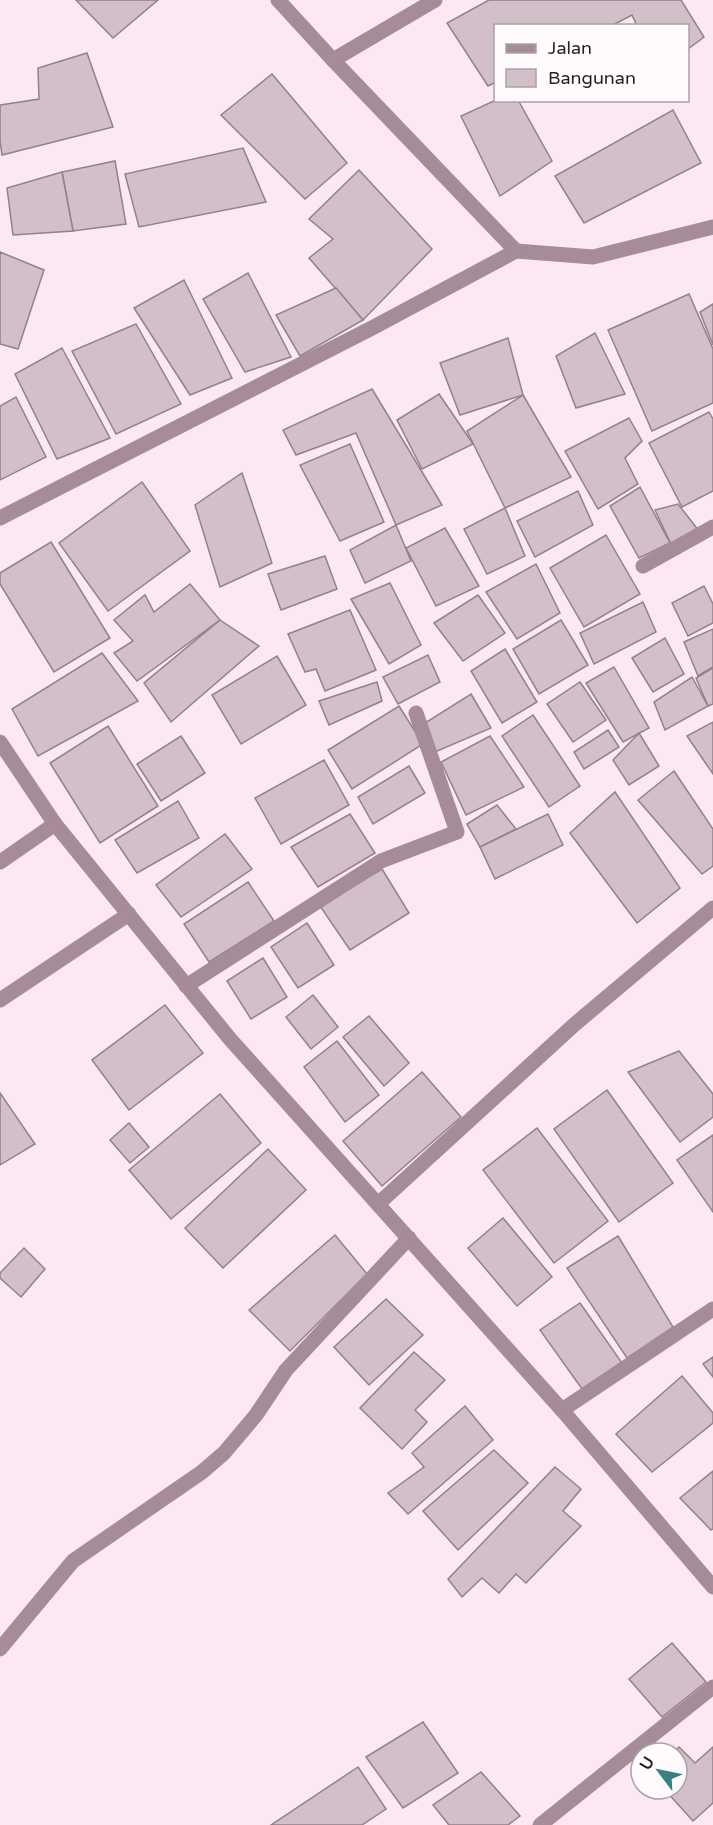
<svg xmlns="http://www.w3.org/2000/svg" width="713" height="1825" viewBox="0 0 713 1825" font-family="'Varela Round',sans-serif">
<rect width="100%" height="100%" fill="#fce8f3"/>
<g fill="#d3bfca" stroke="#92808a" stroke-width="1.5">
<path d="M76,0H158L113,38Z"/>
<path d="M489,0H681L704,37L688,49V26H637L632,15L611,26H496V82L488,86L447,23Z"/>
<path d="M87,53L113,127L2,155L0,141V105L39,99L38,68Z"/>
<path d="M272,74L347,163L305,199L221,115Z"/>
<path d="M496,100H518L552,161L500,196L461,116Z"/>
<path d="M673,110L701,163L584,223L555,176Z"/>
<path d="M243,148L266,202L139,227L125,174Z"/>
<path d="M115,161L126,224L73,231L62,172Z"/>
<path d="M359,170L432,249L363,320L309,258L333,239L309,219Z"/>
<path d="M62,172L73,231L13,235L7,188Z"/>
<path d="M0,252L44,270L18,349L0,344Z"/>
<path d="M248,273L291,357L245,372L203,299Z"/>
<path d="M184,280L232,378L190,395L134,308Z"/>
<path d="M336,288L363,320L300,356L276,315Z"/>
<path d="M689,294L713,349V403L652,431L608,330Z"/>
<path d="M713,304V345L700,312Z"/>
<path d="M136,324L181,404L116,434L72,351Z"/>
<path d="M595,333L625,394L576,408L556,356Z"/>
<path d="M508,338L523,395L460,415L440,363Z"/>
<path d="M62,348L110,438L57,459L15,374Z"/>
<path d="M372,389L442,505L396,525L356,433L296,455L283,430Z"/>
<path d="M439,394L473,444L422,469L397,420Z"/>
<path d="M523,395L571,477L505,508L467,431Z"/>
<path d="M16,397L46,457L0,480V406Z"/>
<path d="M709,412L713,419V491L682,507L649,443Z"/>
<path d="M629,418L642,441L625,458L638,484L598,509L565,451Z"/>
<path d="M350,444L384,522L340,541L300,465Z"/>
<path d="M242,473L272,563L220,587L195,505Z"/>
<path d="M142,482L190,551L108,611L59,543Z"/>
<path d="M640,487L670,543L639,558L610,506Z"/>
<path d="M578,491L593,525L535,557L517,521Z"/>
<path d="M678,504L699,531L671,544L655,510Z"/>
<path d="M505,508L525,556L487,574L464,529Z"/>
<path d="M396,525L411,561L365,583L350,550Z"/>
<path d="M445,528L479,586L436,606L406,548Z"/>
<path d="M606,535L640,594L584,627L550,568Z"/>
<path d="M51,542L110,638L54,672L0,584V573Z"/>
<path d="M325,556L337,589L281,610L268,574Z"/>
<path d="M536,564L560,613L517,639L486,592Z"/>
<path d="M390,583L421,645L389,664L351,599Z"/>
<path d="M190,584L220,620L137,681L114,653L133,641L114,620L145,595L154,612Z"/>
<path d="M704,586L713,604V623L688,636L672,603Z"/>
<path d="M478,595L505,633L463,661L434,623Z"/>
<path d="M643,602L656,632L594,664L580,633Z"/>
<path d="M350,610L376,670L325,691L316,669L305,672L288,634Z"/>
<path d="M220,620L259,646L171,722L144,683Z"/>
<path d="M561,620L588,665L539,694L513,649Z"/>
<path d="M713,629V667L698,676L684,642Z"/>
<path d="M665,638L684,674L653,692L632,658Z"/>
<path d="M505,649L537,702L502,723L471,671Z"/>
<path d="M102,653L138,701L38,756L12,709Z"/>
<path d="M428,655L440,682L398,704L383,677Z"/>
<path d="M277,656L306,705L241,744L212,695Z"/>
<path d="M614,667L649,728L623,742L586,683Z"/>
<path d="M713,668V704L708,706L696,678Z"/>
<path d="M692,677L708,706L665,730L654,702Z"/>
<path d="M377,682L382,701L329,725L319,701Z"/>
<path d="M580,682L606,720L573,742L547,704Z"/>
<path d="M471,694L491,728L435,752L425,723Z"/>
<path d="M399,706L423,744L352,789L328,750Z"/>
<path d="M533,715L580,786L549,807L502,736Z"/>
<path d="M713,722V774L687,736Z"/>
<path d="M108,726L158,806L100,843L50,763Z"/>
<path d="M608,730L619,747L584,769L574,752Z"/>
<path d="M639,733L659,766L629,785L613,760Z"/>
<path d="M181,736L205,773L161,801L137,764Z"/>
<path d="M490,736L524,787L466,815L441,762Z"/>
<path d="M324,760L349,805L281,844L255,798Z"/>
<path d="M409,766L425,793L373,824L358,797Z"/>
<path d="M674,771L713,829V866L702,874L638,800Z"/>
<path d="M615,792L680,888L637,923L570,833Z"/>
<path d="M178,801L199,838L137,873L115,840Z"/>
<path d="M497,805L516,829L480,847L467,824Z"/>
<path d="M350,814L375,853L318,887L291,847Z"/>
<path d="M548,814L563,845L495,879L480,847Z"/>
<path d="M225,834L252,869L181,917L156,885Z"/>
<path d="M382,869L409,913L350,950L320,906Z"/>
<path d="M248,882L274,921L209,962L184,924Z"/>
<path d="M307,923L334,965L298,988L271,947Z"/>
<path d="M263,958L287,997L251,1019L227,981Z"/>
<path d="M313,995L338,1027L311,1049L286,1017Z"/>
<path d="M165,1005L203,1053L129,1110L92,1060Z"/>
<path d="M369,1016L409,1063L384,1086L343,1037Z"/>
<path d="M337,1041L379,1095L345,1122L304,1067Z"/>
<path d="M679,1051L713,1094V1117L680,1142L628,1072Z"/>
<path d="M422,1072L461,1117L382,1186L343,1141Z"/>
<path d="M607,1090L673,1183L619,1222L554,1129Z"/>
<path d="M0,1093L35,1144L0,1165Z"/>
<path d="M220,1094L261,1143L171,1219L129,1170Z"/>
<path d="M129,1123L149,1147L130,1163L110,1140Z"/>
<path d="M537,1128L608,1221L554,1263L483,1170Z"/>
<path d="M713,1135V1212L677,1160Z"/>
<path d="M268,1149L306,1190L223,1268L185,1228Z"/>
<path d="M503,1218L552,1277L517,1306L468,1248Z"/>
<path d="M335,1235L367,1274L290,1351L249,1310Z"/>
<path d="M618,1236L673,1327L627,1358L567,1268Z"/>
<path d="M24,1248L45,1269L21,1297L0,1278V1273Z"/>
<path d="M386,1299L423,1335L369,1385L334,1347Z"/>
<path d="M580,1303L622,1363L582,1389L540,1330Z"/>
<path d="M414,1352L445,1380L415,1410L427,1422L402,1449L360,1408Z"/>
<path d="M713,1357V1377L703,1364Z"/>
<path d="M682,1376L713,1413V1423L652,1472L616,1434Z"/>
<path d="M465,1406L493,1440L408,1514L388,1493L424,1467L412,1453Z"/>
<path d="M494,1450L528,1483L458,1550L423,1511Z"/>
<path d="M555,1467L581,1489L563,1511L581,1526L526,1583L516,1574L499,1593L482,1578L462,1597L448,1579Z"/>
<path d="M713,1471V1529L711,1530L680,1498Z"/>
<path d="M672,1643L706,1682L662,1717L629,1679Z"/>
<path d="M423,1722L458,1773L403,1808L366,1757Z"/>
<path d="M679,1747L695,1763L713,1747V1803L693,1821L664,1789H677V1753H672Z"/>
<path d="M358,1767L386,1809L362,1825H271Z"/>
<path d="M481,1772L520,1816L508,1825H449L433,1805Z"/>
</g>
<g fill="none" stroke-linecap="round" stroke-linejoin="round">
<g stroke="#a68b99" stroke-width="15">
<path d="M278,0L333,60L516,251L593,257L713,227"/>
<path d="M333,60L435,0"/>
<path d="M0,518L372,328L516,251"/>
<path d="M643,566L713,527"/>
<path d="M0,742L55,824L230,1039L562,1410L713,1587"/>
<path d="M0,862L55,824"/>
<path d="M186,986L381,861L457,832L416,713"/>
<path d="M0,1000L129,914"/>
<path d="M378,1204L575,1024L713,908"/>
<path d="M562,1410L713,1309"/>
<path d="M0,1649L73,1561L202,1472L224,1453L256,1415L286,1370L409,1238"/>
<path d="M540,1825L713,1687"/>
</g>
</g>
<rect x="494" y="24" width="195" height="78" fill="#fffbfd" stroke="#a8a3a5" stroke-width="1.5"/>
<rect x="506" y="44" width="30" height="9" fill="#a68b99" stroke="#a8a3a5" stroke-width="1.5"/>
<text x="548" y="54" font-size="18" fill="#261f22">Jalan</text>
<rect x="506" y="69" width="30" height="18" fill="#d3bfca" stroke="#a8a3a5" stroke-width="1.5"/>
<text x="548" y="84" font-size="18" fill="#261f22">Bangunan</text>
<g transform="translate(659 1771) rotate(302)"><circle r="28" fill="#fffbfd" stroke="#a8a3a5" stroke-width="1.5"/>
<path d="M0-4.5L10 22L0 15L-10 22Z" fill="#398181"/>
<text y="-9" font-size="16" font-weight="bold" text-anchor="middle" fill="#261f22">U</text>
</g>
</svg>
